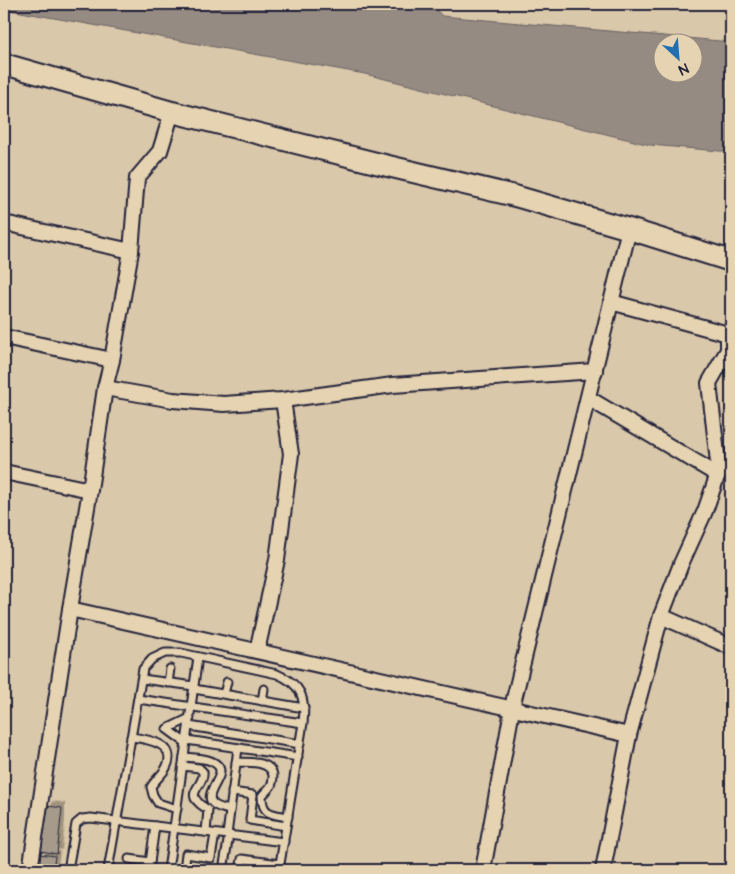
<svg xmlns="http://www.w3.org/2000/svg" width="735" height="874" viewBox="0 0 735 874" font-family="'Architects Daughter',sans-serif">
<defs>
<filter id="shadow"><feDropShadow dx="4.5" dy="-4.5" stdDeviation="0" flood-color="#0004"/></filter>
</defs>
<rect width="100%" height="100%" fill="#dac8aa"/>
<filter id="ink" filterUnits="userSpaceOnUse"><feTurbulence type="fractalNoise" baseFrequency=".02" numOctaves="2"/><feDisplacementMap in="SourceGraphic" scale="10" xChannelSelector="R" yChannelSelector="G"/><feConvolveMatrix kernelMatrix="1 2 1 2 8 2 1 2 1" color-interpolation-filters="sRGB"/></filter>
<g filter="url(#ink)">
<path fill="#968b82" stroke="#686166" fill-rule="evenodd" d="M4,4H431L442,16L731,42V152L650,145L365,74L4,9ZM662,42H692V72H662Z"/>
<g fill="#a69b8a" stroke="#22223b" filter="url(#shadow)">
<path d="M48,806L62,808L57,854L41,851Z"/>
<path d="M40,854L55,856L53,870H38Z"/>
</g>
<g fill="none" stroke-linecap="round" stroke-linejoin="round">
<g stroke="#22223b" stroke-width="11">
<g id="lane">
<path d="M142,679L194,686"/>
<path d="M168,683L170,669"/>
<path d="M194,689L304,708"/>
<path d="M224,694L227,682"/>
<path d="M138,699L303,723"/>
<path d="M262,701L264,689"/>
<path d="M189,726L300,744"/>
<path d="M131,737C146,739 179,743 166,768C162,775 155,780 151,787L153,795L158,803L177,809"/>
<path d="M187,740L298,757"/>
<path d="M186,743L167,729L190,718"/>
<path d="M184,757C192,758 201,758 208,760C245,772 180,801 230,810"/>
<path d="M236,762C248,763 270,760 273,775C273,779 273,784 270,787C268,790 264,793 262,796C262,815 272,814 288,817"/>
<path d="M183,766L199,768L203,772C205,784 187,792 198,802C201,806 205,807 208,810L206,832"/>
<path d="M232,792L253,795L250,820L286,826"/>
<path d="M227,835L238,748"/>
<path d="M129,859L150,862"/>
<path d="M68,870L76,824L82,819L91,818L284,842"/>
<path d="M108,870L143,669L152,659L165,653H181L277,674C301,684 306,697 303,723L279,870"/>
<path d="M149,870L155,826"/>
<path d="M168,870L198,657"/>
<path d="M184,870L186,854L211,858L215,834"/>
<path d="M195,870V869L209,870"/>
<path d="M223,870L229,835"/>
<path d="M240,870L242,859L280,864"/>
</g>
</g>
<g stroke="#22223b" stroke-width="18">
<g id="street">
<path d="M4,223L131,251"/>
<path d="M4,337L112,360"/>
<path d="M105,388L173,400L224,404L283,400L393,385L595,371"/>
<path d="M588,398L718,475"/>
<path d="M4,472L90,490"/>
<path d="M70,609L629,735"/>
<path d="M661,616L731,647"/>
<path d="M257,651L277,560L291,454L283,400"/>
<path d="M30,870L70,609L90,490L105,388L112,360L131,251L137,178L160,151L172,112"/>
<path d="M483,870L514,699L629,229"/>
<path d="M603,870L629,735L661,616L681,564L705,511L719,471L709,383L728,350V334L611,302"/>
</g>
</g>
<g stroke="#22223b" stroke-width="24">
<path id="secondary" d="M4,64L172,112L388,166L515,196L629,229L731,261"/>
</g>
<use href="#lane" stroke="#e6d3b1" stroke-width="7"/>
<use href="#street" stroke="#e6d3b1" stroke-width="14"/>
<use href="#secondary" stroke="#e6d3b1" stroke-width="20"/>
</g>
</g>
<rect width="735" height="874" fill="none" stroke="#e6d3b1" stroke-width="20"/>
<rect x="10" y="10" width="715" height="854" fill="none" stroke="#22223b" stroke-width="2" filter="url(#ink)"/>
<g transform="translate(678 58) rotate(154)"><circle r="24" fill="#e6d3b1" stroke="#988c82"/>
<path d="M0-4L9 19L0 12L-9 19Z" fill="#1f6fb2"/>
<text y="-8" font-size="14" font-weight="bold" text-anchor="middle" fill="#22223b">N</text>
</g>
</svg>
